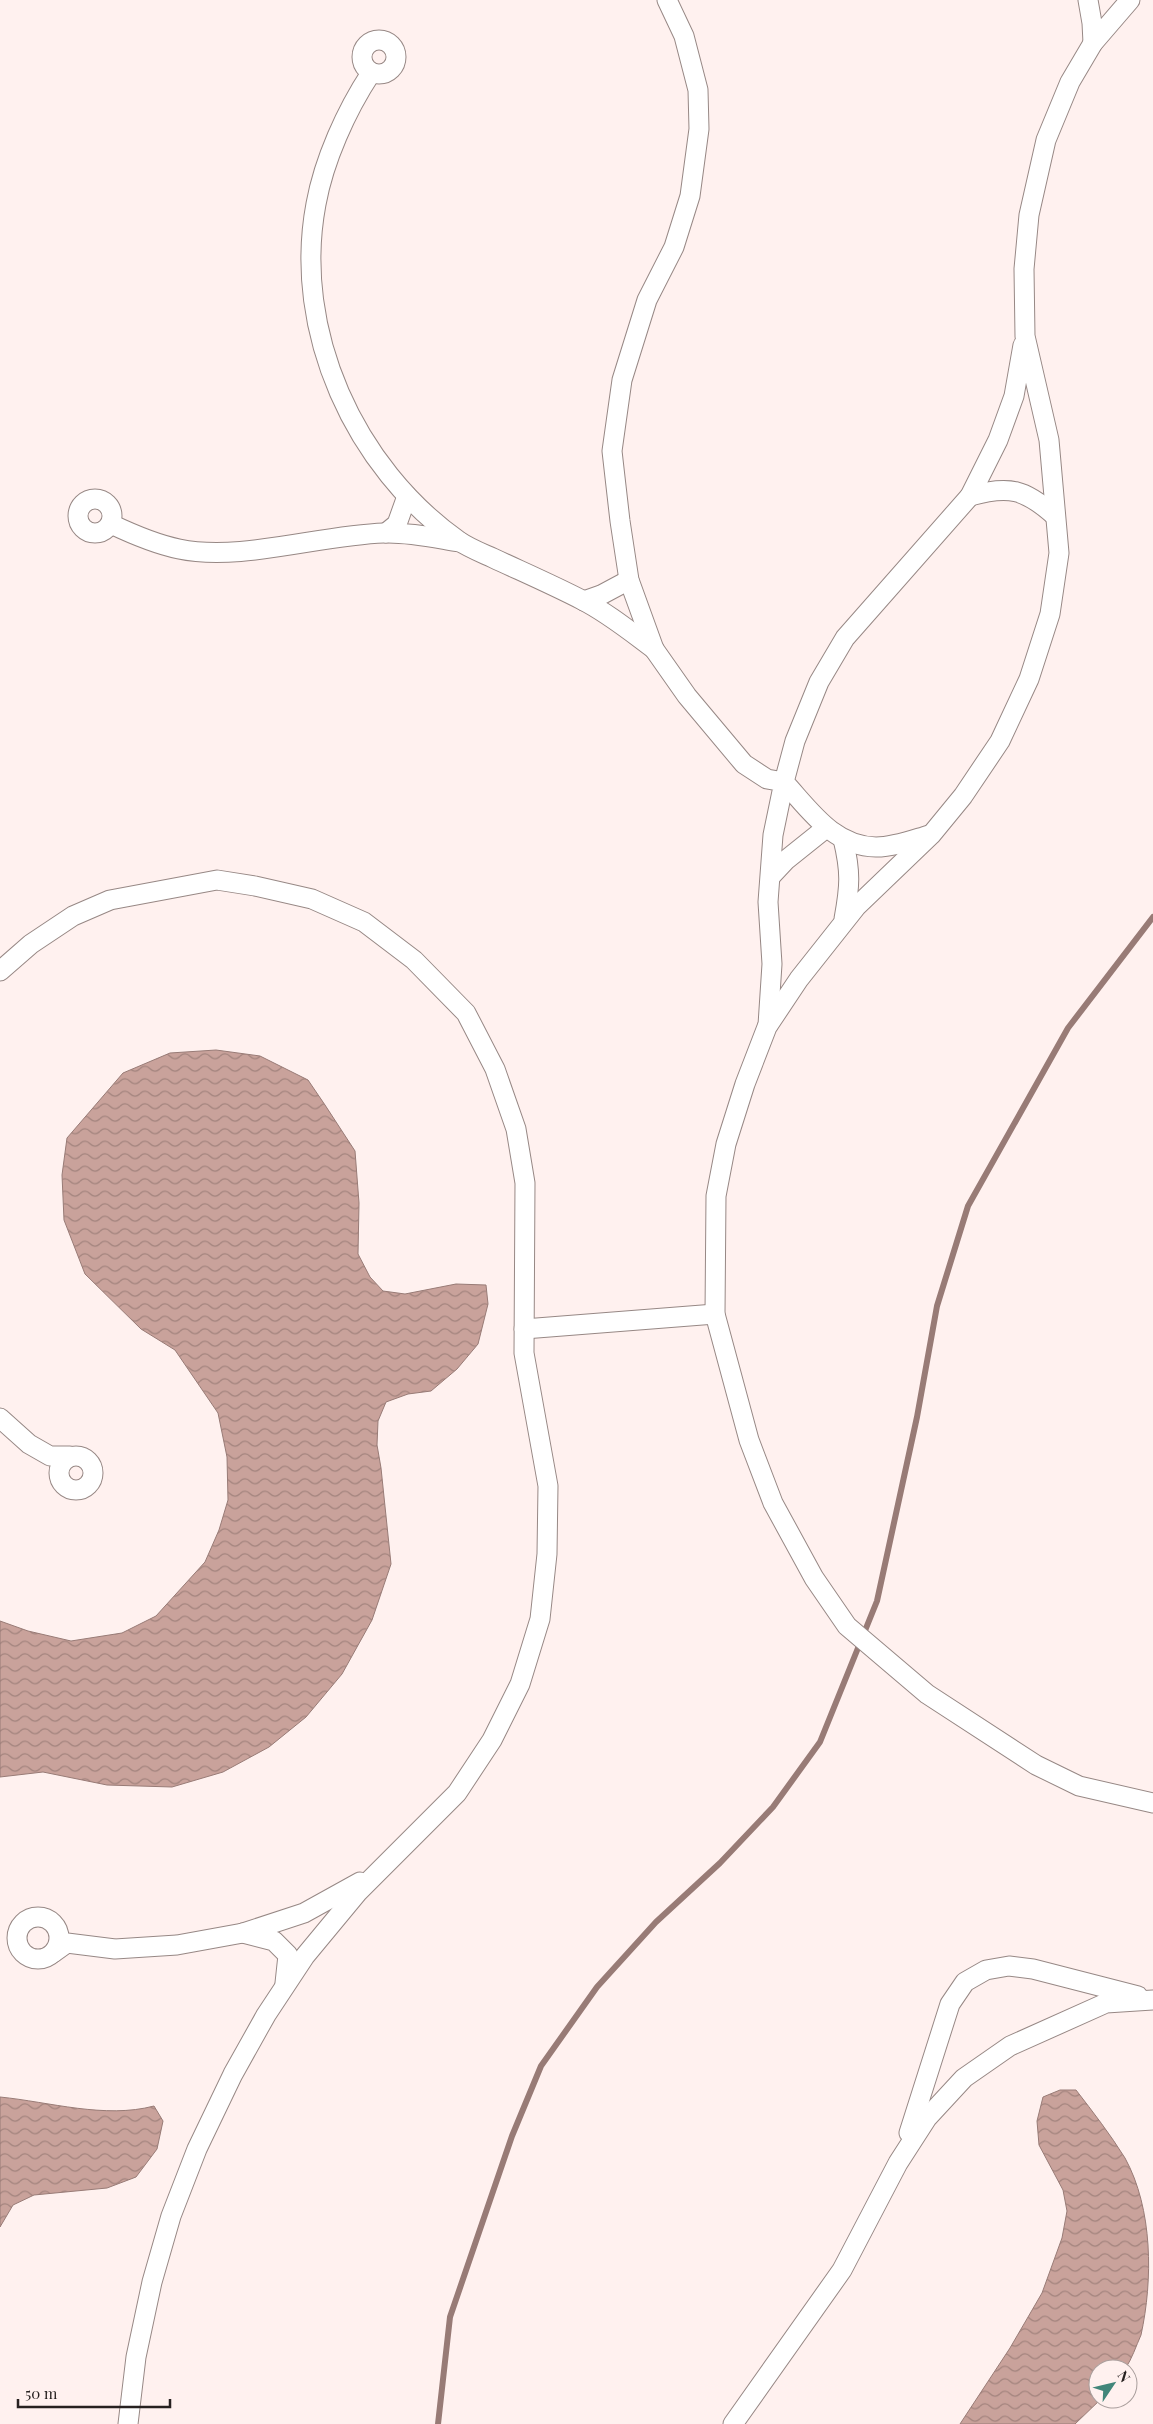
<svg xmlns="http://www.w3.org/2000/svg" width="1153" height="2424" viewBox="0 0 1153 2424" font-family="'Playfair Display',serif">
<defs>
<pattern id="water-waves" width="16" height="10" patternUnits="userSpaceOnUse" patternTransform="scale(1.25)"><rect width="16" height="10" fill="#c9a29b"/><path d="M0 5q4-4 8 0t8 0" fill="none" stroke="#a3847e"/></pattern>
</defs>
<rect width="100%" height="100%" fill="#fff1ef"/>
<g fill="url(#water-waves)" stroke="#987b76">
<path d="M216,1050L260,1056L308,1080L325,1105L355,1151L359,1203L358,1254L370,1277L383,1291L405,1294L456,1284L486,1285L488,1304L478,1344L457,1369L431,1391L408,1394L386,1402L378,1421L377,1445L381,1468L391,1564L372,1620L342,1674L306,1717L269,1747L223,1772L172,1787L107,1785L43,1772L0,1777V1621L28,1631L71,1641L122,1633L156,1616L205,1562L219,1530L228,1500L227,1457L218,1413L175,1350L141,1329L85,1274L64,1220L62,1175L67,1138L123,1073L170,1053Z"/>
<path d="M1060,2090H1076C1093,2112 1110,2134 1125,2158C1153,2209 1153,2280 1141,2335C1136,2346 1132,2359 1125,2369H1098V2399H1101L1075,2424H960L1010,2348L1042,2293L1062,2238L1067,2211L1063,2190L1039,2145L1037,2121L1043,2097Z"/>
<path d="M0,2097C50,2102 105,2119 154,2106L163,2121L157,2149L136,2177L107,2188L34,2195L13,2205L0,2227Z"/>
</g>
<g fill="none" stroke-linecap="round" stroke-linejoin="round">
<path stroke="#987b76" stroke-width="6" d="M438,2424L450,2317L512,2136L541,2066L597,1987L656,1922L720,1863L773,1807L820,1742L877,1601L917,1417L937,1306L968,1206L1068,1028L1153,917"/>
<g stroke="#978885" stroke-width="21">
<g id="minor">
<path d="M667,0L684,36L698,90L699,129L690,196L674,247L647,300L622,380L612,451L620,521L629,580L654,649L687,696L744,764L767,779L784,782L773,835L768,902L772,964L768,1025"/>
<path d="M1088,0L1092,23L1093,43"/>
<path d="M1130,0L1093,43L1070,82L1046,140L1029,215L1024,269L1025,336L1049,440L1059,553L1050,614L1029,679L1000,741L963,796L931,835L856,907L799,979L767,1027L745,1084L726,1144L716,1196L715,1314L749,1440L773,1503L814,1578L847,1626L927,1694L1036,1765L1079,1786L1153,1803"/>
<circle cx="379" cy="57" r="17"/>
<path d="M371,73C346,111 324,160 316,204C292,331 355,468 459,541C469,548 482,553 493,558C523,572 553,585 582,600C608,613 631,632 654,649"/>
<path d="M970,496C1009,485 1025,489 1055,516"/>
<circle cx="95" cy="516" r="17"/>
<path d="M111,524C132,534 155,544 179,549C240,562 320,535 384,533C409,532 435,538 460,542"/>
<path d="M386,533L397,524L407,496"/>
<path d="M584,601L601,595L629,580"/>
<path d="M929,835C912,840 894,847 876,847C833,846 810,810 784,782L795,741L819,682L845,638L970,496L998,440L1014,396L1023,345"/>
<path d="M843,839C851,872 850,886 844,919"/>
<path d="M771,876L786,860L826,828"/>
<path d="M0,971L31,944L73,916L110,900L217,880L255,886L312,899L364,922L414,960L466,1013L495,1069L516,1129L525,1183L524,1353L548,1486L547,1554L540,1619L520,1684L492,1740L457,1793L358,1892L305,1956L266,2015L233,2074L197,2149L171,2216L152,2282L136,2357L128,2424"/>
<path d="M524,1329L715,1314"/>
<path d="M0,1418L29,1444L50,1456H70"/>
<circle cx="76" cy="1473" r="17"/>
<circle cx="38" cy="1938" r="21"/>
<path d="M243,1933L274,1941L288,1955L285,1983"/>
<path d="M53,1953L67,1943L115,1949L177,1945L243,1933L304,1913L360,1882"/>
<path d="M909,2133L950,2004L965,1982L986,1970L1009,1966L1033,1969L1138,1996"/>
<path d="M733,2424L842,2270L898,2163L927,2118L964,2078L1010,2046L1106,2003L1153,2000"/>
</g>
</g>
<use href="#minor" stroke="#fff" stroke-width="19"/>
</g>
<g transform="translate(1113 2384) rotate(55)"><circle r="24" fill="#fff1ef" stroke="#a99e9c"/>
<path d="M0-4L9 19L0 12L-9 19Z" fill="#42867a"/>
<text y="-8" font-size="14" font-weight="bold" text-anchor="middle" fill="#272120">N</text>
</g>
<path d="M18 2399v8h152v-8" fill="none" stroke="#272120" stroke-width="2.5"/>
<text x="25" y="2399" font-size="15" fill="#272120" stroke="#fff1ef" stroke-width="4" paint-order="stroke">50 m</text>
</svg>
